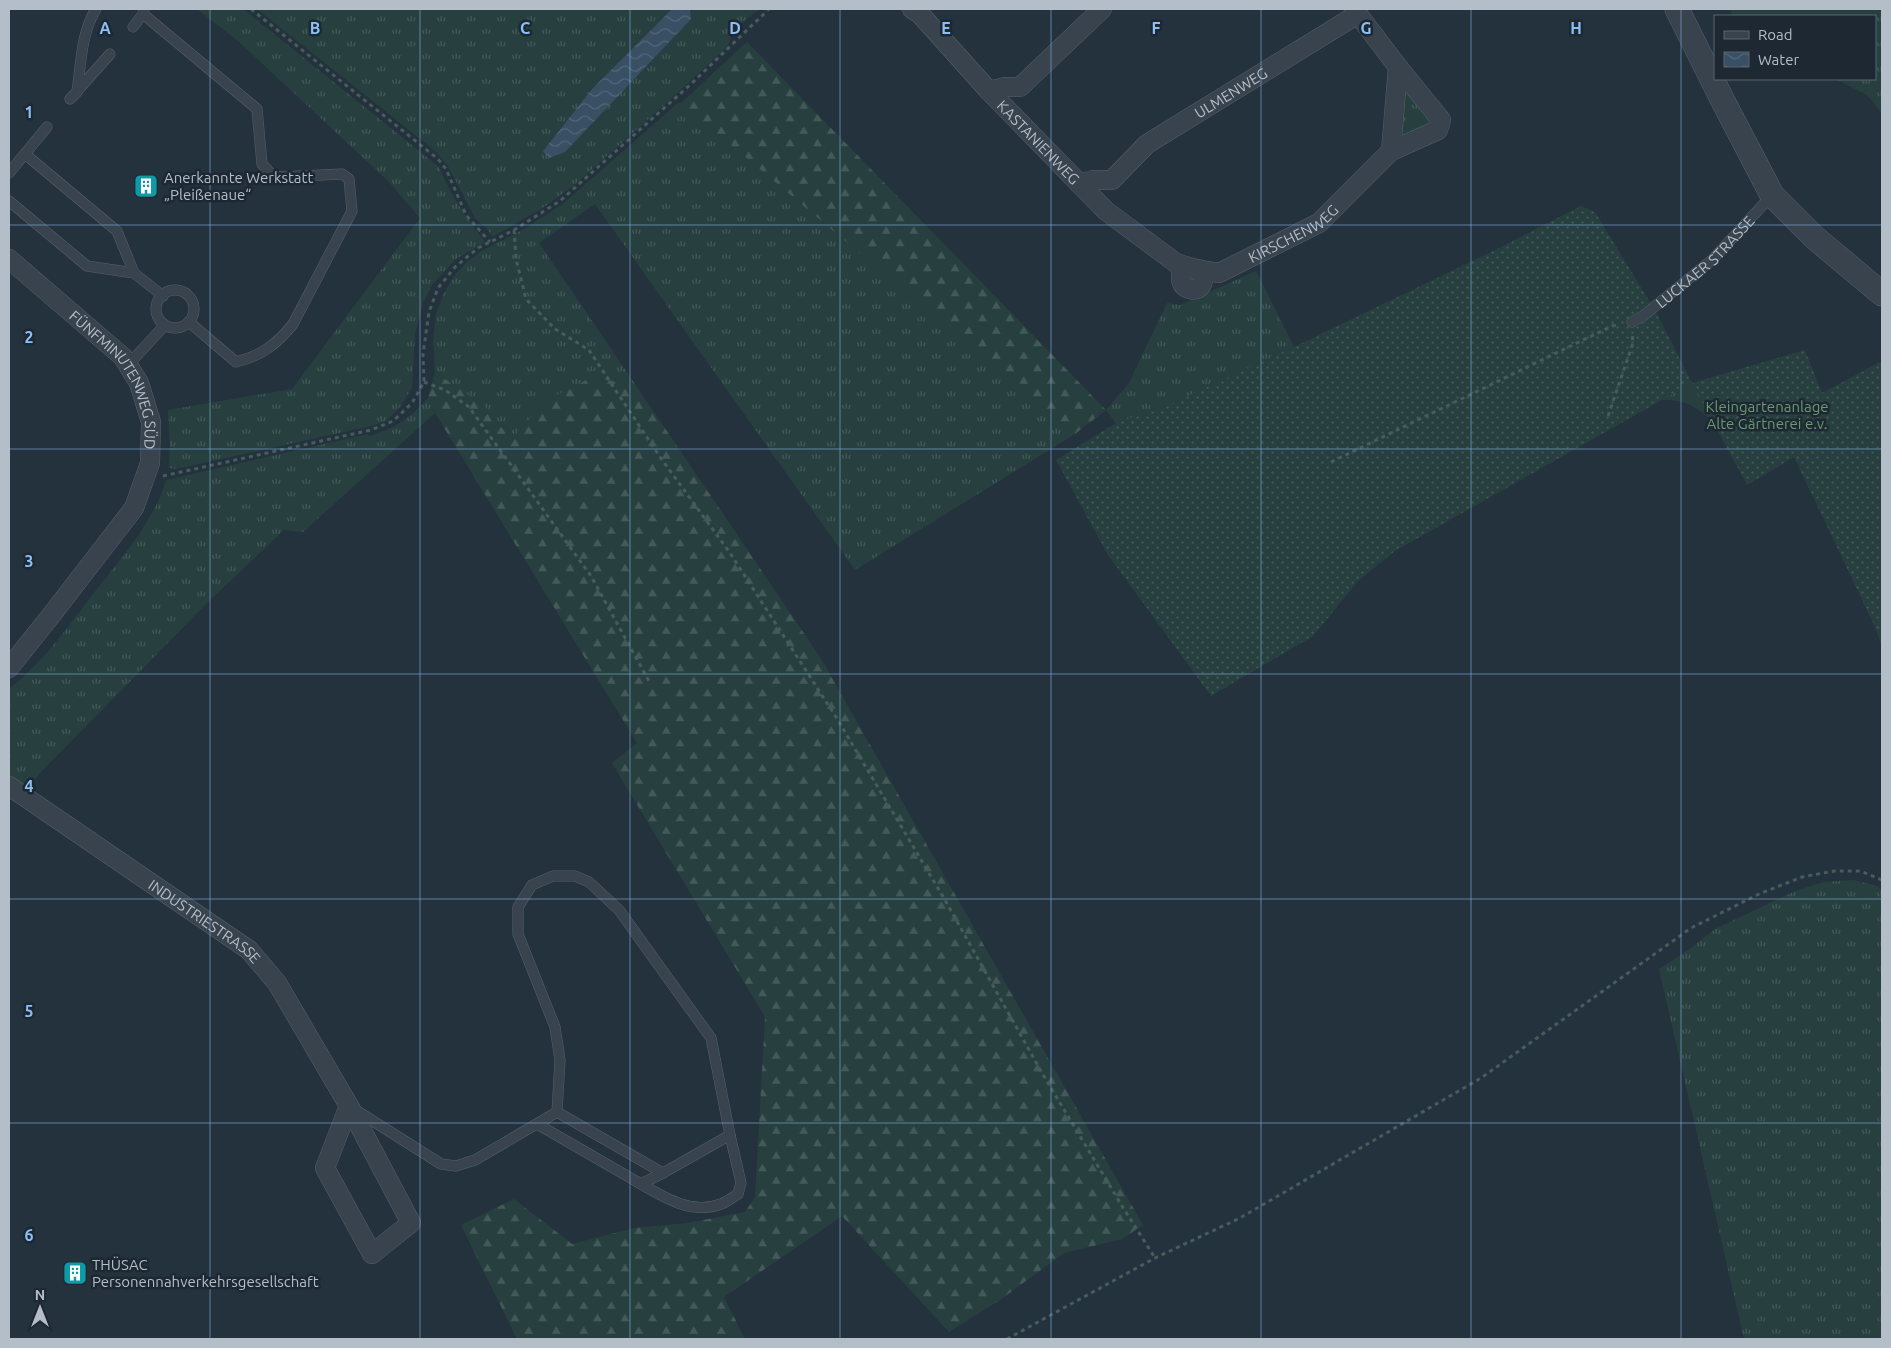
<svg xmlns="http://www.w3.org/2000/svg" width="1891" height="1348" viewBox="0 0 1891 1348" font-family="Ubuntu,sans-serif">
<defs>
<pattern id="grass-tufts" width="24" height="20" patternUnits="userSpaceOnUse" patternTransform="scale(1.25)"><rect width="24" height="20" fill="#27403f"/><path d="M3 7l-1-3M5 7V3M7 7l1-3M15 17l-1-3M17 17v-4M19 17l1-3" fill="none" stroke="#445a59"/></pattern>
<pattern id="forest-firs" width="22" height="20" patternUnits="userSpaceOnUse" patternTransform="scale(1.25)"><rect width="22" height="20" fill="#27403f"/><path d="M5 1l3.5 6h-7zM16 11l3.5 6h-7z" fill="#445a59"/></pattern>
<pattern id="garden-dots" width="8" height="8" patternUnits="userSpaceOnUse" patternTransform="scale(1.25)"><rect width="8" height="8" fill="#27403f"/><path d="M2 2h.1M6 6h.1" fill="none" stroke="#445a59" stroke-width="1.8" stroke-linecap="round"/></pattern>
<pattern id="water-waves" width="16" height="10" patternUnits="userSpaceOnUse" patternTransform="scale(1.25)"><rect width="16" height="10" fill="#384f64"/><path d="M0 5q4-4 8 0t8 0" fill="none" stroke="#526779"/></pattern>
</defs>
<rect width="100%" height="100%" fill="#24323d"/>
<g fill="url(#grass-tufts)">
<path d="M197,9H243L439,167C450,194 467,219 485,242L456,259L432,285L423,303L415,334L412,388L401,406L386,421L371,426L176,469L169,468L170,444L168,410L292,389L420,218L388,181L237,40Z"/>
<path d="M257,9H672L592,89L543,151L691,19L690,9H759L733,30L728,46L662,107L573,186L541,209L492,237L488,230L475,218L448,166L434,150Z"/>
<path d="M1731,9H1882V113L1867,95L1836,79H1875V16H1732Z"/>
<path d="M1404,88L1431,124L1399,138Z"/>
<path d="M678,103H681L1075,434L855,570L595,204L539,243L635,384L590,378L544,402L512,439L484,406L435,372L433,340L436,314L444,293L454,276L466,263L480,252L526,228L564,203Z"/>
<path d="M1256,271L1294,347L1166,406L1116,423L1106,410L1129,383L1167,303L1180,305Z"/>
<path d="M1692,383L1714,422C1694,406 1688,400 1662,400Z"/>
<path d="M428,398L435,413L303,532L284,530L209,601L42,771L27,789L9,779V689C44,662 70,624 97,589C123,556 154,521 166,480L368,434L369,436C395,429 410,418 428,398Z"/>
<path d="M1854,880L1877,886L1882,891V1339H1744L1659,969L1690,949L1715,929L1793,892L1823,882Z"/>
</g>
<g fill="url(#forest-firs)">
<path d="M747,42L1106,410L1075,434L681,103Z"/>
<path d="M435,372L484,406L512,439L544,402L590,378L635,384L820,657L1143,1225L1122,1239L1064,1253L1000,1300L949,1332L842,1216L724,1297L745,1339H517L461,1225L514,1199L572,1244L634,1228L687,1223L745,1212L755,1197L765,1017L612,763L637,743L435,413L428,398Z"/>
</g>
<path fill="url(#garden-dots)" d="M1581,206L1595,212L1656,312L1692,383L1805,350L1822,393L1882,361V646L1875,627L1794,457L1747,485L1692,383L1395,551L1358,581L1313,636L1211,696L1108,555L1056,460L1116,423L1166,406L1294,347L1497,249Z"/>
<path fill="url(#water-waves)" d="M672,9H690L691,19L565,152L549,158L543,151L592,89Z"/>
<g fill="none" stroke-linecap="round" stroke-linejoin="round">
<g stroke="#56616b" stroke-width="11">
<g id="service">
<path d="M143,14L257,109L262,164L271,174L279,177L342,174L349,179L352,211L293,324C277,344 261,356 236,362L189,322"/>
<path d="M133,27L143,14L144,9"/>
<path d="M77,91L110,54"/>
<path d="M70,99L77,92C81,64 81,33 96,9"/>
<path d="M25,154L117,231L134,273"/>
<path d="M9,173L47,127"/>
<path d="M9,201L87,266L134,273L163,296"/>
<circle cx="175" cy="309" r="19"/>
<path id="s1" d="M1632,322L1643,316L1713,259L1772,195"/>
<path d="M128,365L165,325"/>
<path d="M354,1109L441,1164L456,1166L475,1160L557,1112L663,1173L730,1135L711,1038L619,910L589,882L575,876H553L532,885L518,907V934L555,1027L560,1060L557,1112"/>
<path d="M537,1124L641,1184L663,1173"/>
<path d="M641,1184C665,1198 692,1215 721,1204C727,1202 733,1197 738,1194L741,1183L730,1135"/>
</g>
</g>
<g stroke="#56616b" stroke-width="20">
<g id="minor">
<path id="s2" d="M912,9L920,14L989,91L1106,211L1176,263C1190,268 1204,271 1219,273L1319,223L1391,151L1438,130L1441,120L1398,67L1391,151"/>
<path d="M1354,9L1398,67"/>
<path d="M989,91L1005,87H1020L1102,9"/>
<path id="s3" d="M1079,184L1093,180H1112L1147,144L1358,14"/>
<path id="s4" d="M9,259L123,357L139,383L151,422L150,463L134,508L53,613L9,668"/>
<path d="M1183,266C1182,271 1179,277 1182,283C1185,290 1198,293 1202,284C1204,281 1203,275 1203,271"/>
<path id="s5" d="M9,786L249,950L277,983L342,1094L349,1106L411,1223L372,1254L325,1168L349,1106"/>
</g>
</g>
<g stroke="#56616b" stroke-width="25">
<path id="tertiary" d="M1677,9L1724,103L1772,195L1814,237L1882,294"/>
</g>
<g stroke="#465c5d" stroke-width="3" stroke-dasharray="4 4" stroke-linecap="butt">
<path d="M251,9L438,159L446,169L466,215L490,242"/>
<path d="M514,230L516,259L526,299L555,329L589,350L660,457L730,553L836,717L945,900L1042,1073L1122,1206L1155,1258"/>
<path d="M424,382L445,390L469,407L591,576L650,683"/>
<path d="M1608,416L1633,343L1632,333"/>
<path d="M1331,462L1612,326L1619,325"/>
<path d="M163,476L371,430L393,421L412,403L424,382L423,354L429,312L438,288L455,267L478,248L514,230L560,201L691,84L769,9"/>
<path d="M1007,1339L1155,1258L1240,1218L1481,1078L1691,928L1759,894L1802,877L1834,871H1860L1882,880"/>
</g>
<use href="#service" stroke="#38434d" stroke-width="10"/>
<use href="#minor" stroke="#38434d" stroke-width="19"/>
<use href="#tertiary" stroke="#38434d" stroke-width="24"/>
</g>
<path fill="none" stroke="#8bc0f6" stroke-width="1" stroke-opacity="0.55" d="M210,9V1339M420,9V1339M630,9V1339M840,9V1339M1051,9V1339M1261,9V1339M1471,9V1339M1681,9V1339M9,225H1882M9,449H1882M9,674H1882M9,899H1882M9,1123H1882"/>
<defs>
<g id="building-square" transform="scale(1.25)"><rect x="-9" y="-9" width="18" height="18" rx="4" fill="#0f9aa8" stroke="#1d2832"/><path d="M-4-6H4V6H1V3H-1V6H-4ZM-2.5-4.3h1.7v1.8h-1.7ZM.8-4.3h1.7v1.8H.8ZM-2.5-1h1.7V.8h-1.7ZM.8-1h1.7V.8H.8Z" fill="#fff"/></g>
</defs>
<g fill-rule="evenodd">
<use href="#building-square" x="146" y="186"/>
<use href="#building-square" x="75" y="1273"/>
</g>
<g text-anchor="middle" dominant-baseline="central" stroke-width="5" stroke-linejoin="round" paint-order="stroke">
<g font-size="15" fill="#b4bec8" stroke="#1d2832">
<text stroke="none"><textPath href="#s3" startOffset="182">ULMENWEG</textPath></text>
<text stroke="none"><textPath href="#s2" startOffset="184">KASTANIENWEG</textPath></text>
<text stroke="none"><textPath href="#s2" startOffset="496">KIRSCHENWEG</textPath></text>
<text stroke="none"><textPath href="#s1" startOffset="95">LUCKAER STRASSE</textPath></text>
<text stroke="none"><textPath href="#s4" startOffset="166">FÜNFMINUTENWEG SÜD</textPath></text>
<text stroke="none"><textPath href="#s5" startOffset="238">INDUSTRIESTRASSE</textPath></text>
</g>
<g font-size="15" fill="#b4bec8" stroke="#1d2832" text-anchor="start">
<text x="164" y="177">Anerkannte Werkstatt<tspan x="164" dy="17">„Pleißenaue“</tspan></text>
<text x="92" y="1264">THÜSAC<tspan x="92" dy="17">Personennahverkehrsgesellschaft</tspan></text>
</g>
<g font-size="15" fill="#6b9971" stroke="#1d2832">
<text x="1767" y="406">Kleingartenanlage<tspan x="1767" dy="17">Alte Gärtnerei e.v.</tspan></text>
</g>
</g>
<g font-size="16" text-anchor="middle" font-weight="bold" fill="#8bc0f6" stroke="#1d2832" stroke-width="5" stroke-linejoin="round" paint-order="stroke">
<text x="105" y="34">A</text>
<text x="315" y="34">B</text>
<text x="525" y="34">C</text>
<text x="735" y="34">D</text>
<text x="946" y="34">E</text>
<text x="1156" y="34">F</text>
<text x="1366" y="34">G</text>
<text x="1576" y="34">H</text>
<text x="29" y="118">1</text>
<text x="29" y="343">2</text>
<text x="29" y="567">3</text>
<text x="29" y="792">4</text>
<text x="29" y="1017">5</text>
<text x="29" y="1241">6</text>
</g>
<rect width="1891" height="1348" fill="none" stroke="#b4bec8" stroke-width="20"/>
<rect x="1714" y="15" width="162" height="65" fill="#1d2832" stroke="#59646e"/>
<rect x="1724" y="31" width="25" height="8" fill="#38434d" stroke="#59646e"/>
<text x="1758" y="40" font-size="15" fill="#b4bec8">Road</text>
<rect x="1724" y="52" width="25" height="15" fill="url(#water-waves)" stroke="#59646e"/>
<text x="1758" y="65" font-size="15" fill="#b4bec8">Water</text>
<g transform="translate(40 1308)" stroke="#1d2832" stroke-width="4" paint-order="stroke">
<path d="M0-4L9 19L0 12L-9 19Z" fill="#b4bec8"/>
<text y="-8" font-size="14" font-weight="bold" text-anchor="middle" fill="#b4bec8">N</text>
</g>
</svg>
